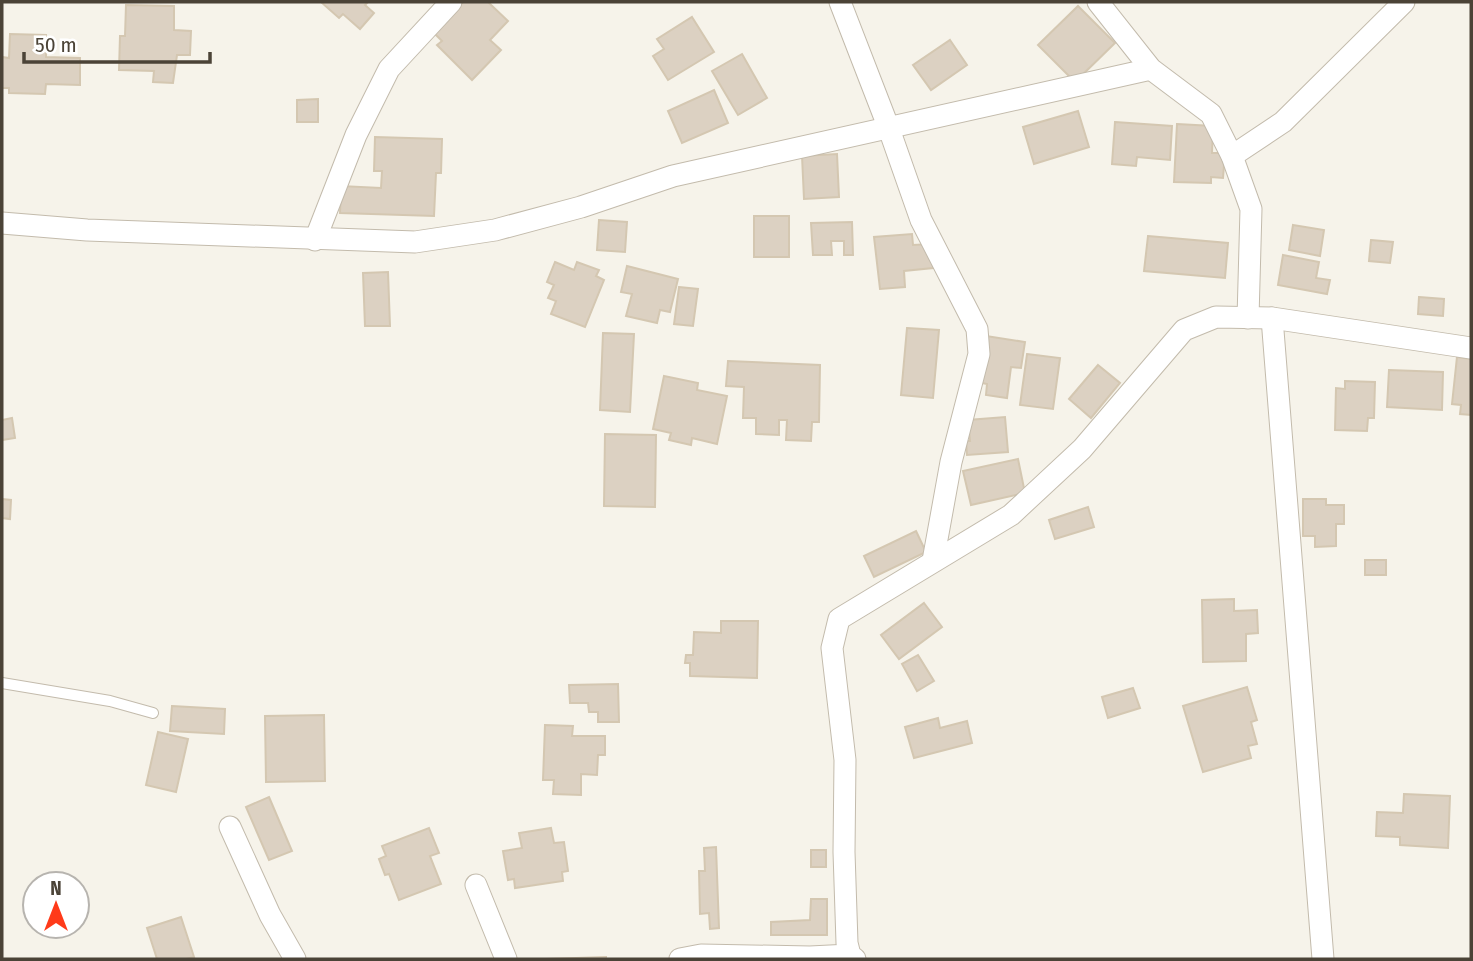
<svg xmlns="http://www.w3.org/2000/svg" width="1473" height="961" viewBox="0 0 1473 961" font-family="'Fira Sans Condensed',sans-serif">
<rect width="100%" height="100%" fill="#f6f3ea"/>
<g fill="#dcd1c2" stroke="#d4c7b1" stroke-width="2">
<path d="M321,2H368L365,5L374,13L360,29L343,14L339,18Z"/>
<path d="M463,2H488L508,21L490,40L501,50L472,80L437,45L442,41L433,32Z"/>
<path d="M126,5L174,6V30L191,31L190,55H177L173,83L153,82L154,71L119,70L120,36H125Z"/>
<path d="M1078,6L1115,43L1075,82L1038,45Z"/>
<path d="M692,17L714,52L668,80L653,56L664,49L657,39Z"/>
<path d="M10,34L46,35V57L80,58V85L46,84L45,94L9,93V88H2V57L9,58Z"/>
<path d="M950,40L967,65L931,90L913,65Z"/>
<path d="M742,54L767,98L738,115L712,71Z"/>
<path d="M714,90L728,123L682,143L668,111Z"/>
<path d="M318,99V122H297V100Z"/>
<path d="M1078,111L1089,147L1034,164L1023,127Z"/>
<path d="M1115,122L1172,126L1170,160L1137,157L1136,166L1112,164Z"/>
<path d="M1177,124L1213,126L1212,153H1225L1223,178L1211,177V183L1174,182Z"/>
<path d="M375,137L442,139L441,173H436L434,216L340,213L341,186L381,188L382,171H374Z"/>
<path d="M837,154L839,197L804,199L802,156Z"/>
<rect x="754" y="216" width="35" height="41"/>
<path d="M599,220L627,222L625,252L597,250Z"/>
<path d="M852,222L853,255H844V241H831L832,255H813L811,223Z"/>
<path d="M1293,225L1324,230L1320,256L1289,250Z"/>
<path d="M912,234L913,245L931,244L933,268L904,271L905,287L880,289L874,237Z"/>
<path d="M1148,236L1228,243L1225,278L1144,271Z"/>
<path d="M1371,240L1393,242L1390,263L1369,261Z"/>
<path d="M1283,255L1319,262L1316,278L1330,280L1327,294L1278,285Z"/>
<path d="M555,262L574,270L577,262L599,270L596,276L604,280L585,327L551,314L556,301L548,298L554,285L547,282Z"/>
<path d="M627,266L678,279L670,312L660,310L657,323L626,316L632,294L621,292Z"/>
<path d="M388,272L390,326H365L363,273Z"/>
<path d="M679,287L698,289L693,326L674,324Z"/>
<path d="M1419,297L1444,299L1443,316L1418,314Z"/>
<path d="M907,328L939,330L933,398L901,395Z"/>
<path d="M603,333L634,334L630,412L600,410Z"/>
<path d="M986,336L1025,342L1021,368L1011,367L1007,398L986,395L987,384L977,382Z"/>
<path d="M1027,354L1060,358L1053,409L1020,405Z"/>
<path d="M1457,357L1471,359V415L1460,414L1461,405L1452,404Z"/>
<path d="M728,361L820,365L819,422H812L811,441L786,440L787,420H779V435L756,434V418H743L744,387L726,386Z"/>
<path d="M1098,365L1120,383L1091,418L1069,399Z"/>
<path d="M1389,370L1443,372L1442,410L1387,407Z"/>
<path d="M664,376L698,383L697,390L727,396L717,444L692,438L691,445L669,440L671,433L653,429Z"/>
<path d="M1345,381L1375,382L1374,418H1368L1367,431L1335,430L1336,388L1345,389Z"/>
<path d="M1005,417L1008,452L967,455L966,441H970L968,420Z"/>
<path d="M12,418L15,438L2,440V420Z"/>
<path d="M605,434L656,435L655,507L604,506Z"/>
<path d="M1018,459L1025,493L971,505L963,471Z"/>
<path d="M2,499L11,500L10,519L2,518Z"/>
<path d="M1303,499H1326V505H1344V524H1336V546L1315,547V536H1303Z"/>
<path d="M1088,507L1094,527L1055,539L1049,520Z"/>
<path d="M916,531L926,552L874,577L864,556Z"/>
<rect x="1365" y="560" width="21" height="15"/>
<path d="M1234,599V611L1257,610L1258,633L1246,634V661L1203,662L1202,600Z"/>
<path d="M924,603L942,627L899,659L881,635Z"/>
<path d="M721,621H758L757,678L690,676V663H685L686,655H693L694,632L721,633Z"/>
<path d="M918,655L934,681L917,691L902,664Z"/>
<path d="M618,684L619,722H598V712H589L588,703H570L569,685Z"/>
<path d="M1247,687L1257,720L1251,722L1257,744L1248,746L1251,758L1203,772L1183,706Z"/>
<path d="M1133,688L1140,708L1108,718L1102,697Z"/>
<path d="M172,706L225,709L224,734L170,731Z"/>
<path d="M324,715L325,781L266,782L265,716Z"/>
<path d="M938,718L940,728L967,721L972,743L914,758L905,727Z"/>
<path d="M545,725L573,726L572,736H605V755H598L597,775L581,774V795L553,794L554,780H543Z"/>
<path d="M158,732L188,739L176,792L146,785Z"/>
<path d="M1404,794L1450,796L1448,848L1400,845V837L1376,836L1377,812L1403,813Z"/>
<path d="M269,797L292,851L269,860L246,807Z"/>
<path d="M429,828L439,853L430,856L441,884L399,900L389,874L385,875L379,859L386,856L382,846Z"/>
<path d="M551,828L554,843L564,842L568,871L562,872L563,881L515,888L514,879L508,880L503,851L522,848L519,833Z"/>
<path d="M716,847L719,928L710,929L709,913L700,914L699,871H705L704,848Z"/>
<rect x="811" y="850" width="15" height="17"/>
<path d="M811,899H827V935H771V922L810,920Z"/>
<path d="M181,917L194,957L186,959H157L147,928Z"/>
<path d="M606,957V959H545Z"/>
</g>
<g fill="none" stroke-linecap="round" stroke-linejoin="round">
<g stroke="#c3bbac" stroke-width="12">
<path id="service" d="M2,683L110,701L153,713"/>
</g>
<g stroke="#c3bbac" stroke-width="23">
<g id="minor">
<path d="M840,2L888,126L921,220L977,329L979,354L951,462L933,561"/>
<path d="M1098,2L1151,69L1211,114L1232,156L1251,209L1248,318"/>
<path d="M1232,156L1283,122L1404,2"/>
<path d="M2,223L87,230L415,242L495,230L581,207L673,176L1151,69"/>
<path d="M315,240L356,135L389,69L451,2"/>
<path d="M1272,318L1323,959"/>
<path d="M230,827L270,915L295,959"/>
<path d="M476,885L506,959"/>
<path d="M680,959L701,955L810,957L850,955"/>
<path d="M855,959L850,955L847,943L844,852L845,760L832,648L839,619L1011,515L1082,449L1184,330L1216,317L1272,318L1471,348"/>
</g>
</g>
<use href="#service" stroke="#fff" stroke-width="10"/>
<use href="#minor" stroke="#fff" stroke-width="21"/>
</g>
<rect width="1473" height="961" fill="none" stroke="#4b4337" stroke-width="7"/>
<g transform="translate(56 905)"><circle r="33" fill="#ffffff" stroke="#b7b4af" stroke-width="2"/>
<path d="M0-5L12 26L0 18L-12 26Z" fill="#ff3a19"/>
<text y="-10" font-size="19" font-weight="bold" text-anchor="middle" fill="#4b4337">N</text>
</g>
<path d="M24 52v10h186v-10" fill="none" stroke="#4b4337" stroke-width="3.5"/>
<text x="35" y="52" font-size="21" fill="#4b4337" stroke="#ffffff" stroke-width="5" paint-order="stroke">50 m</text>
</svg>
